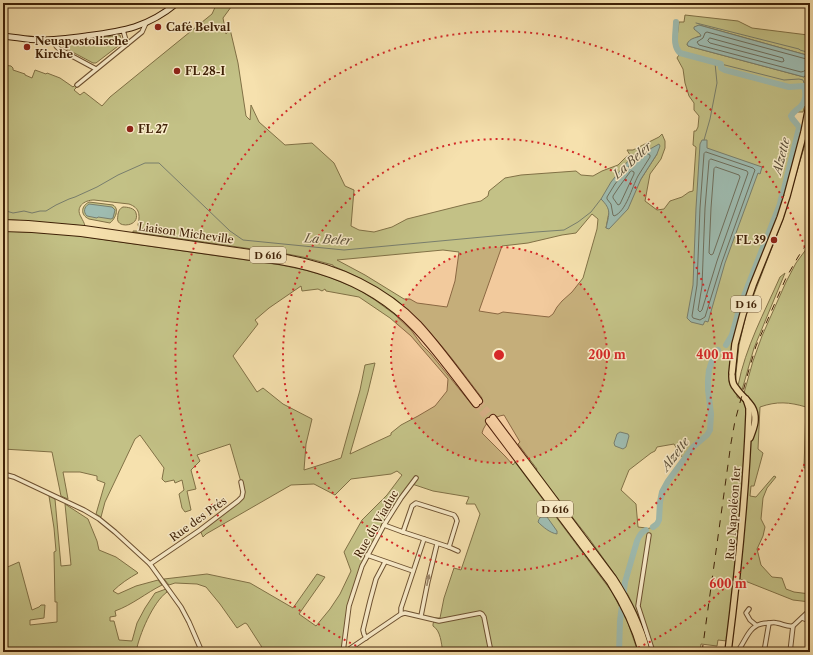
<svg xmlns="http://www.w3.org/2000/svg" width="813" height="655" viewBox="0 0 813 655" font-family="'Libre Caslon Text',serif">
<rect width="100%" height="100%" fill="#f6e1ae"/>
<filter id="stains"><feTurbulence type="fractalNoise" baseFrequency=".005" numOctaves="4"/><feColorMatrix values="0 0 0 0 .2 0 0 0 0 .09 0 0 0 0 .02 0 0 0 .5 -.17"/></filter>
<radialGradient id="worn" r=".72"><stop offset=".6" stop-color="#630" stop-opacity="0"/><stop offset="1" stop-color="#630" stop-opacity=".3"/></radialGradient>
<g fill="#c3c186" stroke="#817146" fill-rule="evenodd">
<path d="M217,3H234L223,18L226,34L230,29L238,63L246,116L250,120L251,105L259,122L285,145L312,143L334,163L345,186L354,190L351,226L359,230L374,232L392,227L407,219L467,204L481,201L488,196L489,191L505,178L521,175L576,171L581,175L593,176L602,171L618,165L626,157L630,155L627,150H633L659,137L662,134L665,141V148L661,159L650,174L645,201L657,210L664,209L670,201L682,197L689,192L693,191L696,147L693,145L694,131H696L698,127L699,116L694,110V103L689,96L685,83L683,69L677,58L680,53L676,45L679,22H684L685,15L738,21L752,28L808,35L810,33V56L699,25L701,36L697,37L687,44L688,46L804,77L810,70V86L803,112H794L793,117L799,125L800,129L808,134L783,219L746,315L739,345L736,373V381L738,386C745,348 765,311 780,277L785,273L754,348L742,390L738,387L737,397L742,400L753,361L762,336L786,282L796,263L810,244V468H804L806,407C789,402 777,401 760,407L758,449L763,453L754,486H751L750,496L756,497L774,476L776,477L767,488L763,498L761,519L765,527L763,536L757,549L761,565L772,577L782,578L786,589L794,592L810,594V602L793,600L735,577L727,641L718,640L717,646L701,644L700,652H650L639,617L628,595L616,576L588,537L536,471L537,469L518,444L520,442L504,415C493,417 485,422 482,433L505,456L513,465L515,462L612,592L628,623L638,652H443C441,643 441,631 433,626V624L435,618H440L444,598L454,568L461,570L480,514L475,504H466L469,497L433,491L412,484L367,555L349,606L343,652H265L247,624L245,623L237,628L220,604L206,587L197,584L175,583L169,585L164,579L207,574L250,583L293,608L317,574L325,577L299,614L316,626L330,609L340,594L351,571L344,552L362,520L387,495L402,475L397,471L391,474L351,479L335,495L314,484L291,485L206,534L203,537L200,530L242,497L241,482L230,444L197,455L200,461L191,470L196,489L187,491L191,510L185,512L182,508L179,494L184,490L182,480L175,483L174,480L165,482L162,479L164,468L140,435L135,439L105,502L101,517L96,514L105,483L97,480V476L80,472H63L68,499L61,496L52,452L3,449V231L48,233L79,236L281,265L305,270L329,277L356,288L375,300L394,314L411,330L422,345L430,353L473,406L478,403L482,398C462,372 443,345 420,322C396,297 365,279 333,266V265L303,257L287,254L133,232V231H152L139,227L138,225C140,215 140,208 129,204L94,200C84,200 75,207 81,217C83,221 84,222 85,226L13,220H3V68L4,67V65L11,66L13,68V70L25,74V75L32,78L35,70L46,74L47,73L60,78L73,87L76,84L78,86L74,90L80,95L84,92L102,106L110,97L212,14ZM650,149L657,154L641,179L606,228L609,212L608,206L632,156ZM592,214L598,219L597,229L583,278L572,292L562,301L557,307L553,314L549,317L503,312L498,314L479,311L502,246L528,243L562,235L576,233ZM443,250L459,252L455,281L447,307L417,303L410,299H404L365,275L337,260ZM301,286L302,291L318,289L322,291L325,289L326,291L359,297L390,318L411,336L448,379L447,391L435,406L418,416L401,425L391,433V435L350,454L368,392L375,363L365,365L360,390L341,458L323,464L304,470L306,444L312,419L283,404L263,388L257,392L233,356L258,324L255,320L269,308ZM674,444L684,460C676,470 667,480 662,492C659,500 661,518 657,523C655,527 650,528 646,529V528L638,527L636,504L621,490L629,470L651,453L655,451L657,447Z"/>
<path d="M120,35L122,43L96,63H93L63,47L64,45L69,42Z"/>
<path d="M89,202L113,205C120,209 115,219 110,223L89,219C80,215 81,206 89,202Z"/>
<path d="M123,207C127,207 135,208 136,213C140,226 120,228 118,221C117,220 118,216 118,214C119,211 119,209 123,207Z"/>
<path d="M49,496L55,499L61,566L71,565L65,504L88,519L97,541L99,550L116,557L137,572L138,573C129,578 120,584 113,591L118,594L136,586L158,580L162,585C146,593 132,605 115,611L116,616L110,617V621H114L119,640L132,641L137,623L145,608L155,593L166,589L167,592C153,602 139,635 136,652H3V569L19,562L32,610L39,607L41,605H45L44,618L30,620V625L57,622V602H55L54,552L56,551L54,528Z"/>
</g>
<g fill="#9ebcb1" stroke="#787e6d">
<path d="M699,25L810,56V70L804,77L688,46L687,44C690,38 695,38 701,36L700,34L694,29V27Z"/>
<path d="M702,140H707V148L762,167L760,174L758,173L725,263L708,322L705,321L703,325L691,322L687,318L693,285L696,208L700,144Z"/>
<path d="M659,144L660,146L657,154L641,179L628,209L609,229L606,228C609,214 612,210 601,199L611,182L632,156L650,149Z"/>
<path d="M89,204L112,207L115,210L113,218L111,219L98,217L97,218L87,216C83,212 84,207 89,204Z"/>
<path d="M620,432L628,434L629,436L626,447L623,449L615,446L614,443L617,434Z"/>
<path d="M545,515L547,517L557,531V534C550,533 543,527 538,522C539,518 541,516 545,515Z"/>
</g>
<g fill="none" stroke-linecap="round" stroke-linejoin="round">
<g stroke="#6e6e5c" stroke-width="1">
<path d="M710,38L783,58L784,61L782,62L710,43L708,41Z"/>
<path d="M810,60L707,32L705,33L703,38L697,42L699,45L801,72C805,72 806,68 810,68"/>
<path d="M706,152L753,168L755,170L722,262L705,317L700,320L693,318L692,316L697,285L700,208L704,154Z"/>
<path d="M648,154L650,155V157C646,163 642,170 638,176C632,187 626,212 614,216L613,215L611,204L607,199V197L615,184L634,160Z"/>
<path d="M711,159L747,171L748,173L717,261L702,310L700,312L698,310L702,286L705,208L709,161Z"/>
<path d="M716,167L739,175L740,177L713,254L711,255L709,253L711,208L714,169Z"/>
<path d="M632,171L634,172V174L620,204L618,205L613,198V196L619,187L630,172Z"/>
</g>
<g stroke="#787e6d" stroke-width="1">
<path d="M696,23L799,49L800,50L810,53"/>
<path d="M721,64L784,80L799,79L803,80L804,83V86"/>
<path d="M807,76L810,72"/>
<path d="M704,140L710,119L717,83L715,63"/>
<path d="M3,210L13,213L24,211L32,213L40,211H46L56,205L69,199L75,197L97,187L118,175L145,163H159L230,231L243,240L344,250L536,232L564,230L578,222L591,212L601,199"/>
</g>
<g stroke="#9ebcb1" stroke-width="6">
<path d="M676,22C676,33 672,45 680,53L721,64V68L725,70L789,87L804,86C806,93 806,101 801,106C797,110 794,111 791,116C793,122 798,123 799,128L784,189L781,199L780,204L740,306L732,335L726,345"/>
<path d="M710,367L714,355L718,350"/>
<path d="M653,527L657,524L659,520L660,502L662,492L668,481L693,447L707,435L710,430L711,414L708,390V380L709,370"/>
<path d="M619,652L620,621L625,582L637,541C639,536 641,532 646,530"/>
</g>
<g stroke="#d1bb8d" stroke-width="6" stroke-dasharray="6 3" stroke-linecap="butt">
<path d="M479,401L493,418"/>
<path d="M476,404L489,421"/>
</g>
<g stroke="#6d5131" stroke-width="5.5">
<g id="minor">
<path d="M123,30L127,44"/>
<path d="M54,40L56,46L59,49L96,69"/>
<path d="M77,85L142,32L146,23"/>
<path d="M3,474L14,477L84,510L99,519L115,532L150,564L181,607L189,622L202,652"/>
<path d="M416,503L454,515L456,518L457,521L449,547L403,532L412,506Z"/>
<path d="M384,525L403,532"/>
<path d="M649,535L638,606L653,652"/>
<path d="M449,547L458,551"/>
<path d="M367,555L413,571"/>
<path d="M150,564L200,530L238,501L242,497L243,492L241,482"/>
<path d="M749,609L746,613L750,620L756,625"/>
<path d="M401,614V608L424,539"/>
<path d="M421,616L428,581L437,544"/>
<path d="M802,618L810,621"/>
<path d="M366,638L364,634L363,630L370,601L376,579L385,562"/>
<path d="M343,652L349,606L362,566L384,525L401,498L416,478"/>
<path d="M345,652L401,614L405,613L439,621L480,613L482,614L484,617L491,652"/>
<path d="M737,652C747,640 748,623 768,623C771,623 774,622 777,623C783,624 787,627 793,626"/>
<path d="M764,652L769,623"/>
<path d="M790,652L793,626L810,610"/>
</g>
</g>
<g stroke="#3f2107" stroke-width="7">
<path id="secondary" d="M3,36C15,37 28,40 40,40C55,40 71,38 86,36C123,31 147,28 177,3"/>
</g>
<g stroke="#3f2107" stroke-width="8">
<g id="primary">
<path d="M732,373L735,344L743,314L753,285L780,218L787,196L804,132L810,101"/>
<path d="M732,376C732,381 733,385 736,388C743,399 756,404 755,420C755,426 752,432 750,438"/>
<path d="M728,652C738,573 746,493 749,414V408L746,399"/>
</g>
</g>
<g stroke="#3f2107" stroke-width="8">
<g id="trunk">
<path d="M3,223L28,224L84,229L286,258C335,267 382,287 418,324C440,348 459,375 479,401"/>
<path d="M3,228L32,229L81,233L280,261C297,264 314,268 330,274C362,285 392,304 415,328C437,351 456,378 476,404"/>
<path d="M493,418L613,578C628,601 640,625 647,652"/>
<path d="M489,421L610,582C624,604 635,627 642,652"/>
</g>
</g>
<use href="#minor" stroke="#f9ecca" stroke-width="3.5"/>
<use href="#secondary" stroke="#f9ecca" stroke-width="5"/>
<use href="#primary" stroke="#f6e1ae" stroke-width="5.5"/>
<use href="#trunk" stroke="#f6e1ae" stroke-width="6"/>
<path stroke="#3f2107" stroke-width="1" stroke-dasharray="7 7" stroke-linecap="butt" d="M702,652L731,443L735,421L748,373L756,346L786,278L798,257L810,239"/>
</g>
<defs><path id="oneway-solid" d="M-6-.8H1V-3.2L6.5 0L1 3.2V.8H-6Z"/></defs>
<use fill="#9c8668" href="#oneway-solid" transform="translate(428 580) rotate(-78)"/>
<circle cx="499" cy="355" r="108" fill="#d62828" fill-opacity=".12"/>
<g fill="none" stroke="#d62828" stroke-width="2" stroke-dasharray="2 4">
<circle cx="499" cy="355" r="108"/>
<circle cx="499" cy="355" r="216"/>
<path d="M810 447A324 324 0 0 1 631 651M367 651A324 324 0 1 1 810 263"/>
</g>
<g fill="#8f2418" stroke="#f9ecca" stroke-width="1.5">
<circle cx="158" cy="27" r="4"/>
<circle cx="27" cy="47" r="4"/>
<circle cx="177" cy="71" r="4"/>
<circle cx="130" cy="129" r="4"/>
<circle cx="774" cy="240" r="4"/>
</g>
<g text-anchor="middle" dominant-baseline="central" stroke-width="3" stroke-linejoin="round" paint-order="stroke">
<g fill="#f9ecca" stroke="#775e42" stroke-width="1">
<rect x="250" y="247" width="36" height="16" rx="3"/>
<rect x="731" y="296" width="30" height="16" rx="3"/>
<rect x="537" y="501" width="36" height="16" rx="3"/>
</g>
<g font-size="10" font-weight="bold" fill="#3f2107">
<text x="268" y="255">D 616</text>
<text x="746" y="304">D 16</text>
<text x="555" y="509">D 616</text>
</g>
<g font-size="11" font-weight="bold" fill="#3f2107" stroke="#f9ecca" text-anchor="start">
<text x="166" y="27">Café Belval</text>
<text x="35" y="41">Neuapostolische<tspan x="35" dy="13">Kirche</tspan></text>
<text x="185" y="71">FL 28-I</text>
<text x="138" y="129">FL 27</text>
<text x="766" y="240" text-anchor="end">FL 39</text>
</g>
<g font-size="11" fill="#3f2107" stroke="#f9ecca">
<text transform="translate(186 233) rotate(8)">Liaison Micheville</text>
<text transform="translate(733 513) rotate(-86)">Rue Napoléon 1er</text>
<text transform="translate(198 519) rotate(-36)">Rue des Prés</text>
<text transform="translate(376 524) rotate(-60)">Rue du Viaduc</text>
</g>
<g font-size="12" font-style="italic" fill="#5c503a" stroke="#f9ecca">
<text transform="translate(781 156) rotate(-76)">Alzette</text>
<text transform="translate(632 160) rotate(-42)">La Beler</text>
<text transform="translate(328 239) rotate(3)">La Beler</text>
<text transform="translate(675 454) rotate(-53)">Alzette</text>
</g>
</g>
<circle cx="499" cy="355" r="6" fill="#d62828" stroke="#f9ecca" stroke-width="2"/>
<g font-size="12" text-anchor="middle" font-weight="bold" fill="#d62828" stroke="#f9ecca" stroke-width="3" stroke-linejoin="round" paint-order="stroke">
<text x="607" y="359">200 m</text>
<text x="715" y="359">400 m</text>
<text x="728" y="588">600 m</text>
</g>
<rect width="813" height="655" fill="none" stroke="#f6e1ae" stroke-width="16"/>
<rect x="4" y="4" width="805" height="647" fill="none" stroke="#3f2107" stroke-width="2"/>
<rect x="8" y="8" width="797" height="639" fill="none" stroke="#3f2107"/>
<rect width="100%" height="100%" filter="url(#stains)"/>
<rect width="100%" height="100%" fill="url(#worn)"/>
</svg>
